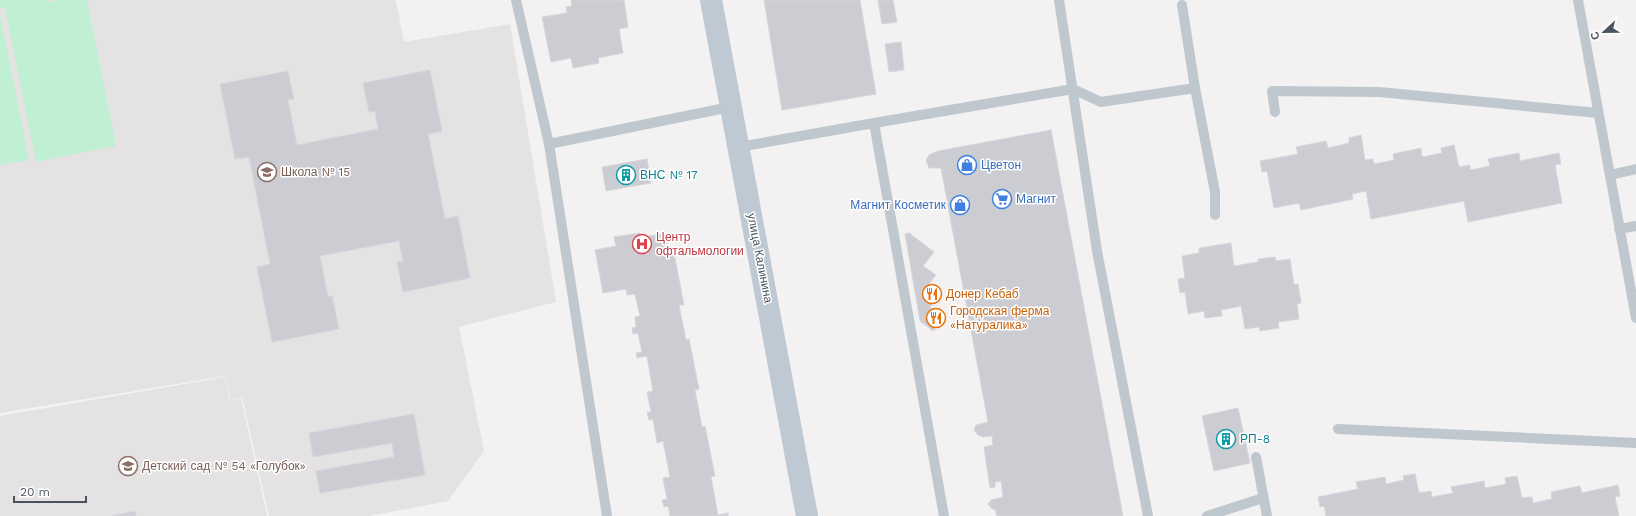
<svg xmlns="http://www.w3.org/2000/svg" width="1636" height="516" viewBox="0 0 1636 516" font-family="'Work Sans',sans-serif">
<rect width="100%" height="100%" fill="#f3f1f1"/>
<g fill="#e4e2e3">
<path d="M0,0H396L404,42L510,24L556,302L459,327L484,451L448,501L369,516H269L242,397L231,400L225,376L0,413Z"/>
<path d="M225,377L230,401L241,398L267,516H0V416Z"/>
</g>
<g fill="#c1efd3">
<path d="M0,0H47L48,2L59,0H87L116,146L36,162L5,8L0,9Z"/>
<path d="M0,14L29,160L0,165Z"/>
</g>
<g fill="#cbcdd3" stroke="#d5d7dc">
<path d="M571,0H624L628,27L619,29L623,53L598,58L599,63L573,68L571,58L551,62L542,17L567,13L566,7L572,6Z"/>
<path d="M764,0H860L876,94L782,110Z"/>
<path d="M878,0H893L897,22L882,24Z"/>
<path d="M901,42L904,70L889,72L885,44Z"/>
<path d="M430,70L442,131L428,134L445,219L458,216L470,278L403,292L397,262H403L399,241L320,256L328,297L332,296L339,329L272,342L257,267L270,264L249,157L235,159L220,84L288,71L294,99L288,100L297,145L378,129L375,111L369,112L363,83Z"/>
<path d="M1051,130L1123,516H997L995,509H992L988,504L991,500L1003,497L1001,481L995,482V487L990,488L984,447L993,445L992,436L983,437L978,435L974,430L976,425L988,422L941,168H929L926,160L929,155L938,151Z"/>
<path d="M1361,135L1365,160L1373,159L1374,164L1394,160L1393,154L1421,148L1422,157L1442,153L1441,148L1454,145L1459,167L1470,165V170L1490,166L1488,159L1519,153L1520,161L1559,153L1561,164L1555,165L1562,203L1468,222L1464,201L1371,219L1366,191L1352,194L1353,199L1301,210L1299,203L1274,208L1267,171L1262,172L1260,161L1298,154L1296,147L1326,141L1328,148L1349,143V138Z"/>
<path d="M647,159L651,183L606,191L602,167Z"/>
<path d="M640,233L641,238L665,233L669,253H674L684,305H679L686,340L689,339L699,389L695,390L702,427L705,426L715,476L711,477L718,515L728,513V516H670L668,506L664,507L662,500L667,499L663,478L670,477L663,441L657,443L653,419L649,420L647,412H651L647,392L653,391L647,356L637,358L636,353L642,352L638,333L633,334L632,328L636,327L635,317L640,316L635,294L627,295L626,289L603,293L595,250L616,246L614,237Z"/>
<path d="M909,233L934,252L923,266L936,275L929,284L941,293L930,307L944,317L933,331L920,321L905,234Z"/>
<path d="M1231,243L1234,266L1258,262V259L1275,257L1276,261L1290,259L1294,285L1298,284L1301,303L1297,304L1299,319L1278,322L1279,328L1260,331L1259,327L1245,329L1241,306L1221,310L1222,316L1205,318L1204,311L1188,314L1185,292L1180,293L1178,279L1185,278L1182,256L1199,253V248Z"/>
<path d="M1238,408L1250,463L1214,471L1202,416Z"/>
<path d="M414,414L425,475L320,493L316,471L394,457L392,443L313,457L309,433Z"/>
<path d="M1415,474L1419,493L1431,491L1432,497L1453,493L1451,487L1484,481L1485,488L1506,484L1505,478L1517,476L1522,498L1532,497L1533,503L1552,499L1551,492L1580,486L1582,493L1618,485L1620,496L1615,497L1619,516H1326L1324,506L1320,507L1318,497L1358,489L1356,482L1385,477L1386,484L1404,480L1403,476Z"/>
<path d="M135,511L136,516H112Z"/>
</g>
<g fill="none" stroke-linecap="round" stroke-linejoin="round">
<g stroke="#bfc8cf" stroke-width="10">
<path d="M516,0L549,144L607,516"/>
<path d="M1059,0L1097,251L1148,516"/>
<path d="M1578,0L1636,318"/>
<path d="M1182,5L1195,88L1215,192V215"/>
<path d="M1275,112L1272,91L1379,92L1598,113"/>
<path d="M874,123L944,516"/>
<path d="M549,144L730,107"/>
<path d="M739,147L874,123L1073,89L1101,102L1195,88"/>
<path d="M1610,175L1636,169"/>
<path d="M1619,229L1636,226"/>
<path d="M1338,429L1636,443"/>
<path d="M1256,457L1267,516"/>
<path d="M1207,516L1263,498"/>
</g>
<path stroke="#bfc9d4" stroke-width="22" d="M711,0L807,516"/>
</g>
<defs>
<g id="shop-ring" transform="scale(1)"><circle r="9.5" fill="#fff" stroke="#3f7fe0" stroke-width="1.5"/><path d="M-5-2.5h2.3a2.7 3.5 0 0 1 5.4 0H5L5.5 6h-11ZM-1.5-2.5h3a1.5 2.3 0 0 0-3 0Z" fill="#3f7fe0"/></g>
<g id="school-ring" transform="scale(1)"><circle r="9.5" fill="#fff" stroke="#8d6e63" stroke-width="1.5"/><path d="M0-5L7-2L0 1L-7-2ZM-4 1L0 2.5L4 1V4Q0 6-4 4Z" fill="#8d6e63"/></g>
<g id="building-ring" transform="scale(1)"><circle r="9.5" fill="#fff" stroke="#0f9aa8" stroke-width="1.5"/><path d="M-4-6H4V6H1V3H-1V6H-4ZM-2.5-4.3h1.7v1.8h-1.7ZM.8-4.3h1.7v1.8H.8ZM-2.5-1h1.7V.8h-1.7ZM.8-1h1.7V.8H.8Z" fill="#0f9aa8"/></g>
<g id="supermarket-ring" transform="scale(1)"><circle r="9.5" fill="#fff" stroke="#3f7fe0" stroke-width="1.5"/><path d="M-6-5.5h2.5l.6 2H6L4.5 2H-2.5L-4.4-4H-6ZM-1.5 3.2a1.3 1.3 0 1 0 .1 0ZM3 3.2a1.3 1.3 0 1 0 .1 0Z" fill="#3f7fe0"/></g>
<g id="hospital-ring" transform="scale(1)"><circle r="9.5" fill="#fff" stroke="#e0444e" stroke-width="1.5"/><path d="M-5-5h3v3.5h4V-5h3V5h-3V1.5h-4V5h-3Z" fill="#e0444e"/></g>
<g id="restaurant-ring" transform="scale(1)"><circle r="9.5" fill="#fff" stroke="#e8710a" stroke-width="1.5"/><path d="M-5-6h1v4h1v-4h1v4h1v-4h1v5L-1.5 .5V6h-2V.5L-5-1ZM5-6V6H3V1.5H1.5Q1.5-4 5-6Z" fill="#e8710a"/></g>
</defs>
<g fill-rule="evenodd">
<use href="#shop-ring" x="967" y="165"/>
<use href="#school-ring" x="267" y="172"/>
<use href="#building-ring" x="626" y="175"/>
<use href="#supermarket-ring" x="1002" y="199"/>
<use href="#shop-ring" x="960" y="205"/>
<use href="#hospital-ring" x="642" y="244"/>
<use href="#restaurant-ring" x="932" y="294"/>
<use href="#restaurant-ring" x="936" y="318"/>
<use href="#building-ring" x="1226" y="439"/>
<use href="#school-ring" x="128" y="466"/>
</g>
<g text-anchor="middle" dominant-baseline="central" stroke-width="3" stroke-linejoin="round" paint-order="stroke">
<g font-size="12" fill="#366cbe" stroke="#fff" text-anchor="start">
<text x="981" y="165">Цветон</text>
<text x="1016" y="199">Магнит</text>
<text x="946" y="205" text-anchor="end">Магнит Косметик</text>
</g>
<g font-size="12" fill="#785e54" stroke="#fff" text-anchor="start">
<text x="281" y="172">Школа № 15</text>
<text x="142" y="466">Детский сад № 54 «Голубок»</text>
</g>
<g font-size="12" fill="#0d838f" stroke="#fff" text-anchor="start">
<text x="640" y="175">ВНС № 17</text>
<text x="1240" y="439">РП-8</text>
</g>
<g font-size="12" fill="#be3a42" stroke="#fff" text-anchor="start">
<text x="656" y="237">Центр<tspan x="656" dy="14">офтальмологии</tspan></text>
</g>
<g font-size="12" fill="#49545e" stroke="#fff">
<text transform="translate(760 258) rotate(79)">улица Калинина</text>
</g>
<g font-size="12" fill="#c56008" stroke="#fff" text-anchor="start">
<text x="946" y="294">Донер Кебаб</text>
<text x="950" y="311">Городская ферма<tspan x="950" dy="14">«Натуралика»</tspan></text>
</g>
</g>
<g transform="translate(1604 32) rotate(248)" stroke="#ffffff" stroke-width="3" paint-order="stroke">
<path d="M0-3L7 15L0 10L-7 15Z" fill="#49545e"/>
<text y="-6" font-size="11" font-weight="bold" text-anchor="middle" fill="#49545e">С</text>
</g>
<path d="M14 496v6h72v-6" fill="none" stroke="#49545e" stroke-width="2"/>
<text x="20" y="496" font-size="12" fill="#49545e" stroke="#ffffff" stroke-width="3" paint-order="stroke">20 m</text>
</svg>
